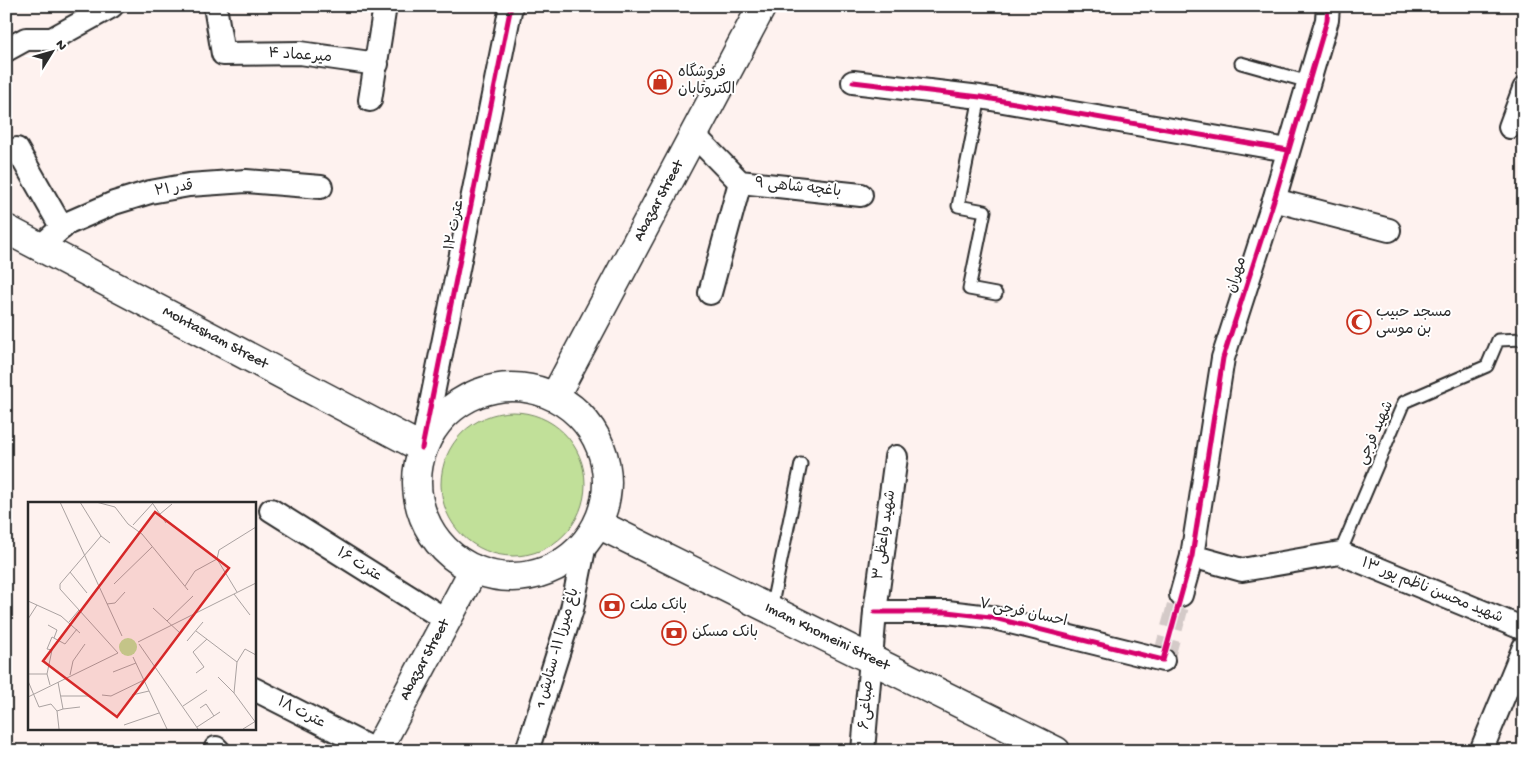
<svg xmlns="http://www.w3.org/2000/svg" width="1530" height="757" viewBox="0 0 1530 757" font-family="'Gochi Hand','Playpen Sans Arabic',sans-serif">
<rect width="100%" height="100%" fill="#fef2ef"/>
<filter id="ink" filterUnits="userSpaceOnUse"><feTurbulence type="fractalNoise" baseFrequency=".02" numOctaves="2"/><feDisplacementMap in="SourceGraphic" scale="10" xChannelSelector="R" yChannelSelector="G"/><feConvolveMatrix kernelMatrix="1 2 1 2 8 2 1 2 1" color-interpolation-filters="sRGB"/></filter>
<g filter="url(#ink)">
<circle fill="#c1e099" stroke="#768662" cx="513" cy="484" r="72"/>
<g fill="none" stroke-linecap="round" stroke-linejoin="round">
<path stroke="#d4cac8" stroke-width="22" stroke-dasharray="22 11" stroke-linecap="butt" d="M1163,660L1181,595"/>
<g stroke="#2b2b2b" stroke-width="15">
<g id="lane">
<path d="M1241,63L1309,82"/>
<path d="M980,97L958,206L985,211L969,289L996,294"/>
<path d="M1340,553L1404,402L1487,366L1498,340L1524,339"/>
<path d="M771,609L801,464"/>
</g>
</g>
<g stroke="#2b2b2b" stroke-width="26">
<g id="street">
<path d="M215,6L223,54L300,53L377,64"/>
<path d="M6,50L26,39H52L112,6"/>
<path d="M853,82L980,97L1288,150"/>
<path d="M370,100L385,6"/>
<path d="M1510,127L1524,89"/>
<path d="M694,135L740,182L861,195"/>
<path d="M17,149L62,228"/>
<path d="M1274,200L1389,230"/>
<path d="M41,246L66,224L114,203L150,192L189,185L246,181L321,187"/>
<path d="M710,293L740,182"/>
<path d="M422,448L511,6"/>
<path d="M271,510L446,620"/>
<path d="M1192,556L1242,570L1340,553L1524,629"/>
<path d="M1181,595L1192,556L1223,358L1274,200L1327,20L1328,6"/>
<path d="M875,612H947L990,617L1163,660"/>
<path d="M254,689L376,751"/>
<path d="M216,748L219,751"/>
<path d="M527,751L572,609L585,544"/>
<path d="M863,751L875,612L896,457"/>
<path d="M1481,751L1524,647"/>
</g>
</g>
<g stroke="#2b2b2b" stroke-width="31">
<g id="secondary">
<path d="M6,229L422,448"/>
<circle cx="512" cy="482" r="95"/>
<path d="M555,396L762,6"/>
<path d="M598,524L1056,751"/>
<path d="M377,751L474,569"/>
</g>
</g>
<use href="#lane" stroke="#fff" stroke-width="11"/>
<use href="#street" stroke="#fff" stroke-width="22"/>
<use href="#secondary" stroke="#fff" stroke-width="28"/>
<g stroke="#fff" stroke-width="8">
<g id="cycleway">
<path d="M853,82L980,97L1288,150"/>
<path d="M422,448L511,6"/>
<path d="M875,612H947L990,617L1163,660L1192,556L1223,358L1274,200L1327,20L1328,6"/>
</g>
</g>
<use href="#cycleway" stroke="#d6006c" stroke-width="5"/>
</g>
</g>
<defs>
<g id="shop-ring" transform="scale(1.25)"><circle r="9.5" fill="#fff" stroke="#c8321e" stroke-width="1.5"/><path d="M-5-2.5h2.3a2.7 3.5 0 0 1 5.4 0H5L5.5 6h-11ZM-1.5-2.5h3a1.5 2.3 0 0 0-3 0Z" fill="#c8321e"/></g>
<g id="mosque-ring" transform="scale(1.25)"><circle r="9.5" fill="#fff" stroke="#c8321e" stroke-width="1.5"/><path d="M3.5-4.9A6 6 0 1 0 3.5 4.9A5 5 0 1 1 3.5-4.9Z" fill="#c8321e"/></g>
<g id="bank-ring" transform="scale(1.25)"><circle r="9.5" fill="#fff" stroke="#c8321e" stroke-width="1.5"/><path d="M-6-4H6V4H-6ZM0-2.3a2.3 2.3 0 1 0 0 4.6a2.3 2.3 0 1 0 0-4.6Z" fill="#c8321e"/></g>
</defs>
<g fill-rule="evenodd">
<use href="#shop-ring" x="660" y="82"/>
<use href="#mosque-ring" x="1359" y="322"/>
<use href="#bank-ring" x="612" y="606"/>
<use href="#bank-ring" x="674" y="633"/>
</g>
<g text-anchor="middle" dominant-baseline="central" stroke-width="4" stroke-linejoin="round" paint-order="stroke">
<g font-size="15" fill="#2b2b2b" stroke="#fff">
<text transform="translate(300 56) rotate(4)">میرعماد ۴</text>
<text transform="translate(798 188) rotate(6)">باغچه شاهی ۹</text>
<text transform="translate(174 189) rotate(-9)">قدر ۲۱</text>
<text transform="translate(659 201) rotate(-62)">Abazar Street</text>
<text transform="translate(455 225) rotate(-79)">عترت ۱۲</text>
<text transform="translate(1237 275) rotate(-72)">مهران</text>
<text transform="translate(215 338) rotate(28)">Mohtasham Street</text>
<text transform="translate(1376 433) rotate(-66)">شهید فرجی</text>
<text transform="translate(885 535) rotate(-82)">شهید واعظی ۳</text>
<text transform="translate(359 565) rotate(32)">عترت ۱۶</text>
<text transform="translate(1432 591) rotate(22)">شهید محسن ناظم پور ۱۳</text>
<text transform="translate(1023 613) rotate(12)">احسان فرجی ۷</text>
<text transform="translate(827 637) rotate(26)">Imam Khomeini Street</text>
<text transform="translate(558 648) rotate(-74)">باغ میرزا ۱۱- ستایش 1</text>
<text transform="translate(425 660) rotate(-62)">Abazar Street</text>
<text transform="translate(867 705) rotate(-85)">صباغی۶</text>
<text transform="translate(301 713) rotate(27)">عترت ۱۸</text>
</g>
<g font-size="15" fill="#2b2b2b" stroke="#fff" text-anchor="start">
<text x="678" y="73">فروشگاه<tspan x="678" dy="17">الکتروتابان</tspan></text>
<text x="1376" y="313">مسجد حبیب<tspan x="1376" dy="17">بن موسی</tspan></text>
<text x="630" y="606">بانک ملت</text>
<text x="692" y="633">بانک مسکن</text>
</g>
</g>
<g transform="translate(28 502)">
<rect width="228" height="228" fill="#fef2ef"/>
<path d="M91 145a9 9 0 1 1 18 0a9 9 0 1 1-18 0Z" fill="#c1e099"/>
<path fill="none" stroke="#aaa2a1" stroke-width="1" d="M32,0L94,134M52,0L73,34L82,41M68,0L87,5L100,22L114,32L160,88M125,2L138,21M132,12L144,2M105,23L126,0M189,57L191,48L228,25M42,70L59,91M86,82L124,45M157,84L167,69L189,57L209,90M32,87L90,151M32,87V82L73,34M206,92L222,113M0,99L33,114L52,131M79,102L87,101L97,90M125,106L152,131M0,117L9,103M139,119L165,94M41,120L51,108M20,123L29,128L26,136M168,129L209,160M159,139L175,120M110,140L228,81M111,142L170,227M228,153L217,147L209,160L206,191L228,221M105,155L139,227M85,170L108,161M168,171L176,165L165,150L179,137M0,172H19M42,173L45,159L57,142M190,175L206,191M0,179L11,205L23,202L29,209M22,183L19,172L24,148L19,147L24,135L37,142L49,127M74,193L83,194L116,178M104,193L121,189M33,194H61M0,195L90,151M155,204L179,188M172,206L178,202L186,214M35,207L52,205M29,209L35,207L30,180M29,209L31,227M96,223L131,211M169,225L192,210M215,227L228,219"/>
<path fill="#d62828" fill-opacity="0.15" stroke="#d62828" stroke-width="2.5" d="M127,10L201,66L89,215L15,159Z"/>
<rect width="228" height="228" fill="none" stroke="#2b2b2b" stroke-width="2.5"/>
</g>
<rect width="1530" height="757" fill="none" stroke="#fff" stroke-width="25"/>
<rect x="12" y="12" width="1505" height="732" fill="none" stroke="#2b2b2b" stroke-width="2" filter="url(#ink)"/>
<g transform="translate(52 52) rotate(53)" stroke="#ffffff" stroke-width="4" paint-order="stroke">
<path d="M0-4L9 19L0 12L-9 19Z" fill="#2b2b2b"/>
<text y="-8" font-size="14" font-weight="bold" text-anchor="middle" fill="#2b2b2b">N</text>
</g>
</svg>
